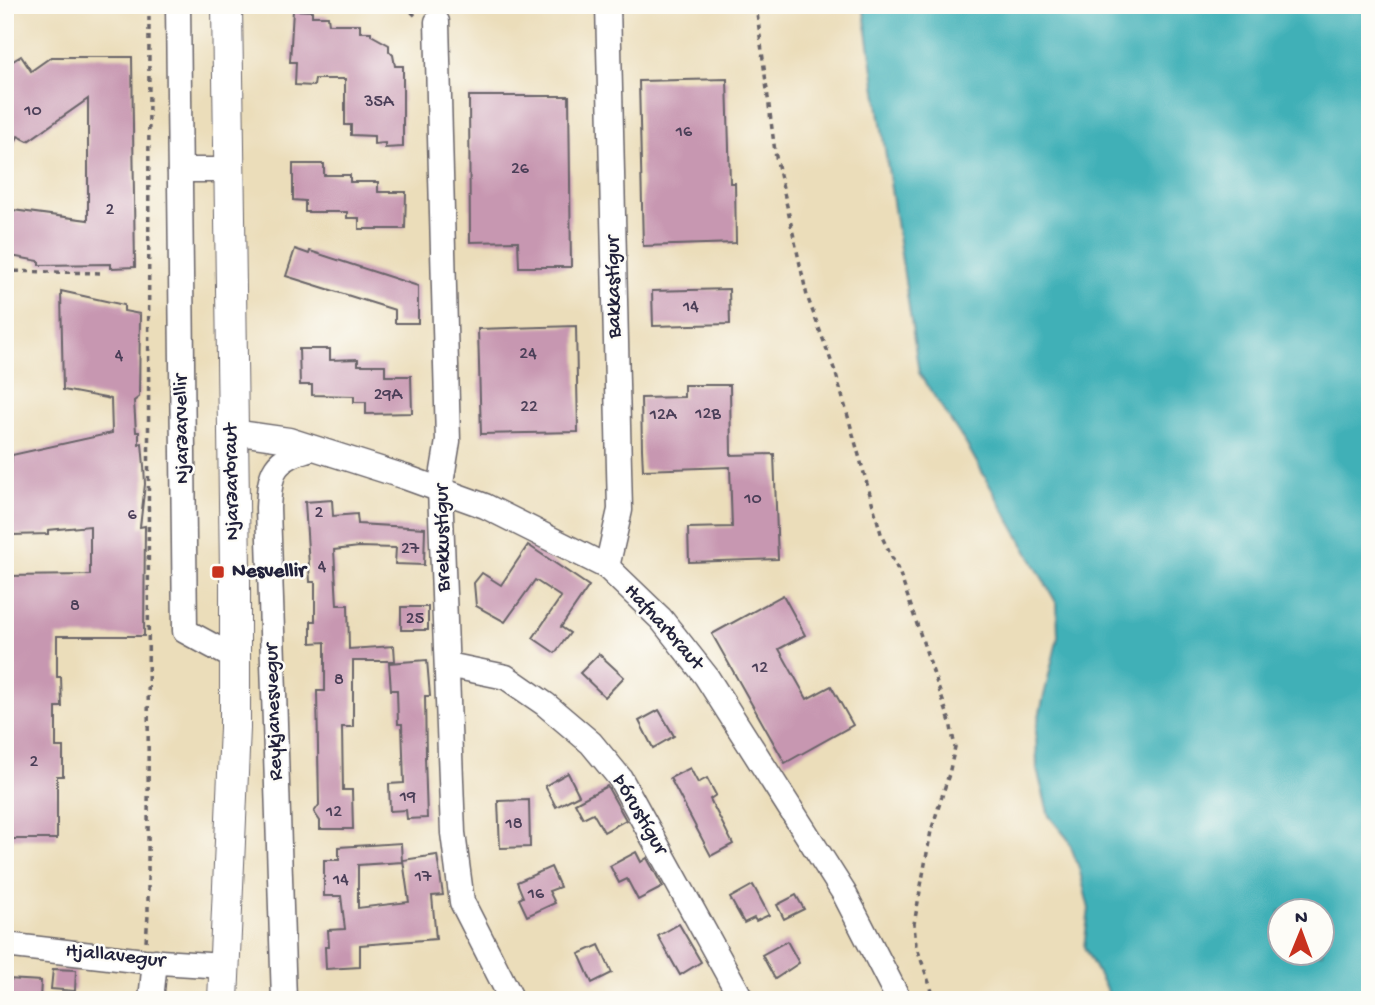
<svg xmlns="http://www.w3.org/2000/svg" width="1375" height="1005" viewBox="0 0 1375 1005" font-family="'Gochi Hand',sans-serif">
<rect width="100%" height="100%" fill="#fdfcf7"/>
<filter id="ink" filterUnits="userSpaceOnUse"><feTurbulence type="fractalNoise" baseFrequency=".0143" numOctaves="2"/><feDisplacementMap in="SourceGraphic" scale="14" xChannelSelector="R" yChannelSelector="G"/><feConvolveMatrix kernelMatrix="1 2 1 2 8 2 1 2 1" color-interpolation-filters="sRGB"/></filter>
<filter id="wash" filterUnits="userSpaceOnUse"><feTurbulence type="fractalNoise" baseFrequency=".00686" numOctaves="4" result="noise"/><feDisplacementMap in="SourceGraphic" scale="28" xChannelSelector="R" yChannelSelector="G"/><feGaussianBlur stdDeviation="1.57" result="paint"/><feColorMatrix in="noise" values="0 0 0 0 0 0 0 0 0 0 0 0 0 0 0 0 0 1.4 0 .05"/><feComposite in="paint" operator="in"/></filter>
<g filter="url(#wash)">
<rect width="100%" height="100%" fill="#ebddba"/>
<path fill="#3fb0b7" stroke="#306979" stroke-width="2" fill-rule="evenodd" d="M863,5H1370V1000H1112L1084,947L1089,909L1079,868L1068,839L1049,816L1037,769L1036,729L1058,637L1057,604L968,447L919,373ZM1280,911H1322V953H1280Z"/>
<g id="blocks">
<g fill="#c797b1">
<path d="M293,10L312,11V16H328L329,24H360V32H371V35L389,45V51L393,55L395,66H403V147L385,148V143L374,144V136L351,135V125H345V79H315L314,86L295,85L296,62H290Z"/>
<path d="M21,56L31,71L51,57H132L135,267L111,268V264L39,265V261L5,255V209L88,220V99L28,141L18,136L5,165V66Z"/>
<path d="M727,79L730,183H735L736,243L643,246L639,81Z"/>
<path d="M469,96H569L571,267H519L518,241L470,242Z"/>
<path d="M293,164H324V175H350V182H378V192H406L405,229H359V218H347V212H305V201L293,200Z"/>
<path d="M295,249L309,254L310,251L418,286V323H395V310L286,276Z"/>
<path d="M729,289L730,324L653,326L652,291Z"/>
<path d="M61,291L124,305V311L140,314L139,397L134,401L136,432H139V444L142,443L144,466L145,484L140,527L145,526L144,636H57V677H61L62,707H56V747H63V776H57V839H5V576L90,575V526L48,530V534L12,535L11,530L5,531V465H11L12,455L112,433L111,399L63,390Z"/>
<path d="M576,326L578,432L481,434L478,329Z"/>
<path d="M299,349H330V360L358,359V365H385V376H411L412,413L366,414V402H354V396L312,395V385H300Z"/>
<path d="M684,385H730L731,455L774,454L778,559L689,562L688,528L732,527L730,467L643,470L642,449L641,398L684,397Z"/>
<path d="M332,500L333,516L357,514L358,524L425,528L424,565L395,564L396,548L359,547L334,550L337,605H348L349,649L394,646L395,661H353V727H342L343,790H352L353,829H320V821L314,812L319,805L317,691H325V642L311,643V621H315V582H310L305,502Z"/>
<path d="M528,545L589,586L561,627L570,633L555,653L533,638L561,597L535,580L505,622L476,606L474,583L482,573L501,585Z"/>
<path d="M783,595L805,635L779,649L807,699L831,686L853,725L785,763L712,634Z"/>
<rect x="401" y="607" width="27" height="23"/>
<path d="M599,654L624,677L605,697L580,673Z"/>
<path d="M427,660L430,696H425L426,757H425L427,818L407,819L406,810L390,811L389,784L404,783L402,724H398L397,690H391L389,663Z"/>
<path d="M659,710L674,736L653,748L639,721Z"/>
<path d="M690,768L698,783L707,778L716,795L710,799L733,844L711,856L670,778Z"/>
<path d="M568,773L579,795L556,807L545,786Z"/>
<path d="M607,786L626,820L604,832L593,813L583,818L575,803Z"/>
<path d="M529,800L530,847L500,848L498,801Z"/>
<path d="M401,843L402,862L358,865V908L409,902L403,860L437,855L443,895L432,896L436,939L360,945V967L326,969L325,947H329L328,930L345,929L341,896H324V860H339V847Z"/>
<path d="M636,852L641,862L647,858L663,887L638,900L627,879L619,883L610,866Z"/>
<path d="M551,867L560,887L549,891L555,903L527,916L519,899L523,897L517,882Z"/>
<path d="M753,885L769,915L756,921L754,918L744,923L730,898Z"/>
<path d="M796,895L804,909L784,919L777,905Z"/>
<path d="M679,924L701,962L680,975L658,936Z"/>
<path d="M787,941L799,963L775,979L762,955Z"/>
<path d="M599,945L612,973L592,983L579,954Z"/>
<path d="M53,969L76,970L75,991L51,989Z"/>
<path d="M7,979L41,981L40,1000H6Z"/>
</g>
</g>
</g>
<g filter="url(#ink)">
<use href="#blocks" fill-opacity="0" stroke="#686367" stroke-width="2"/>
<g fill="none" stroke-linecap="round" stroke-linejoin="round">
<g stroke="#686367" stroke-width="27">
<g id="minor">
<path d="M178,5L185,631L235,658"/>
<path d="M437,22L448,441L440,489L453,833L462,902L512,1000"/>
<path d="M180,170H230"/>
<path d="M232,432L289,440L405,477L485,506L607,567L661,619L706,676L844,893L899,1000"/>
<path d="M607,567L620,510L608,5"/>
<path d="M448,665L506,677L545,704L591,743L620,778L742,1000"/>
<path d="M5,945L144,961L224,966"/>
<path d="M151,1000L155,961"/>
<path d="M284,1000L268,508C270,470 273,459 312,448"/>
</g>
</g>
<g stroke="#686367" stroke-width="32">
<path id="major" d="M223,1000L235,728V572L227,5"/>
</g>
<g stroke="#686367" stroke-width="3.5" stroke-dasharray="5 5" stroke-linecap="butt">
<path d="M404,5L418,18"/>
<path d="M756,5L775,152L807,296L836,374L882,537L900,574L950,722L955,747L949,774L931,831L914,924L916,945L935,1000"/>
<path d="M5,271L101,273"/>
<path d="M146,941L148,915L149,5"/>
</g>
<use href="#minor" stroke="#fff" stroke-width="24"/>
<use href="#major" stroke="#fff" stroke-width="30"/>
</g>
</g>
<rect fill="#c8321e" stroke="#fdfcf7" stroke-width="2.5" x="211" y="565" width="14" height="14" rx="3.5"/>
<g text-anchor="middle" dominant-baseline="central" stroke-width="5" stroke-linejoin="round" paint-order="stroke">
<g font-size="18" fill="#4b3f58">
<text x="379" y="102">35A</text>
<text x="33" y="111">10</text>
<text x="684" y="132">16</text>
<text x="520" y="169">26</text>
<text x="110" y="210">2</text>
<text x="691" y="307">14</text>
<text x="528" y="354">24</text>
<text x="119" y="356">4</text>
<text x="388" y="395">29A</text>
<text x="529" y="407">22</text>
<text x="708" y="414">12B</text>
<text x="663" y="415">12A</text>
<text x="753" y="499">10</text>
<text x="319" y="513">2</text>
<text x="132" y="515">6</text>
<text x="410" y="549">27</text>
<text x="322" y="567">4</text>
<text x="75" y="606">8</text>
<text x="415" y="619">25</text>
<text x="760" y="668">12</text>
<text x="339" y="680">8</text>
<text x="34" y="762">2</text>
<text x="408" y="797">19</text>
<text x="334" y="812">12</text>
<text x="514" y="824">18</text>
<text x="423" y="877">17</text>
<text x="341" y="880">14</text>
<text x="536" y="894">16</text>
</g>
<g font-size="21" fill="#22223b" stroke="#fdfcf7">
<text transform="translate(615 287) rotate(-91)">Bakkastígur</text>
<text transform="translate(183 429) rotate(-91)">Njarðarvellir</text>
<text transform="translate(233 482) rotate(-91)">Njarðarbraut</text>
<text transform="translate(444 538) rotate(-91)">Brekkustígur</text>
<text transform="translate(663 628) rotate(48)">Hafnarbraut</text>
<text transform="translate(275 712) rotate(-92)">Reykjanesvegur</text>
<text transform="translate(639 815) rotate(60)">Þórustígur</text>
<text transform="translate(115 957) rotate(6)">Hjallavegur</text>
</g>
<g font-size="21" font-weight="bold" fill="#22223b" stroke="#fdfcf7" text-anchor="start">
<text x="232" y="572">Nesvellir</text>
</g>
</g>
<rect width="1375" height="1005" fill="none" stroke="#fdfcf7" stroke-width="28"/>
<g transform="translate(1301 932) rotate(1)"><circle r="33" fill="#fdfcf7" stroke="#a5a5ac" stroke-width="2"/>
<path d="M0-5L12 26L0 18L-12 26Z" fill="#c8321e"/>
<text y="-10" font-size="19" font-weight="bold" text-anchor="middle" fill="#22223b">N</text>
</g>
</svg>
